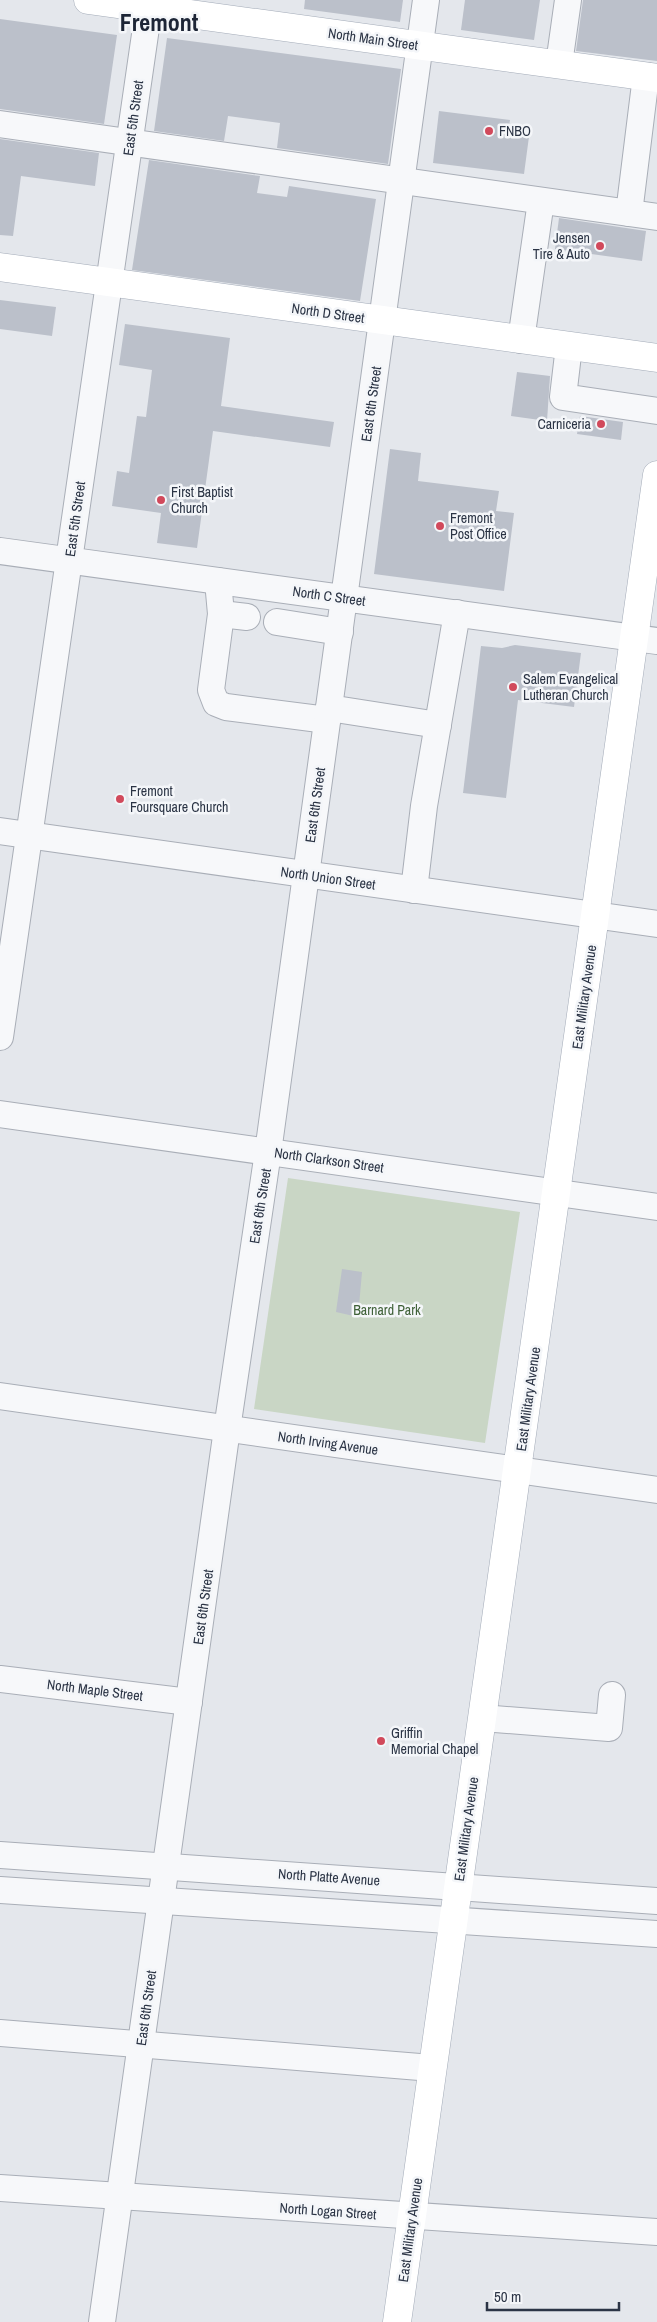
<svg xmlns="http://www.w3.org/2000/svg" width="657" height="2322" viewBox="0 0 657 2322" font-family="'Archivo Narrow',sans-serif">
<rect width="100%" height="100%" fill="#e4e7ec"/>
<path fill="#c9d6c5" d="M288,1178L520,1212L485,1443L254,1409Z"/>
<g fill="#bbc0ca">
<path d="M305,0H403L400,22L304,9Z"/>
<path d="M465,0H540L534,40L461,30Z"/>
<path d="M583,0H657V61L576,51Z"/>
<path d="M0,19L117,35L104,124L0,109Z"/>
<path d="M167,38L401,69L388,164L277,148L280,123L228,116L224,141L154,131Z"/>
<path d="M439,111L510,120L509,126L530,129L524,174L433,163Z"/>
<path d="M0,139L99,153L95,186L21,176L13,236L0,235Z"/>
<path d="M149,160L260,176L257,193L287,197L289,186L376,199L360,301L132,270Z"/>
<path d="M559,218L646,231L642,261L555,249Z"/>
<path d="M0,300L56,307L52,336L0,329Z"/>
<path d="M125,324L230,338L221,406L334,422L330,447L213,431L197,548L157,543L161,513L112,506L117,471L129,473L137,416L146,417L152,370L119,365Z"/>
<path d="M517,372L550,376L547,421L511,416Z"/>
<path d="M580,416L623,422L621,440L577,434Z"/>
<path d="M390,449L421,453L418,481L499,491L496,511L514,513L504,591L374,574Z"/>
<path d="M515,645L581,653L574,707L518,700L506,798L463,793L481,646L502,648Z"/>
<path d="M342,1269L362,1272L358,1317L336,1312Z"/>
</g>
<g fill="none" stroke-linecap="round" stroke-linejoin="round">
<g stroke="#a9aeb7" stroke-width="28">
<g id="minor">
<path d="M559,64L568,0"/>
<path d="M0,124L657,217"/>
<path d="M629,213L646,76"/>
<path d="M521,340L541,201"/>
<path d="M569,346L563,397L657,411"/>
<path d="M0,551L657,641"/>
<path d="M218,581L221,614L211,690L216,703L226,707L327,720"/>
<path d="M221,614L247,617"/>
<path d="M277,622L340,632"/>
<path d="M329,708L438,725"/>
<path d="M0,831L657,924"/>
<path d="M414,890L424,806L457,613"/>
<path d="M0,1037L150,0"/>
<path d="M0,1114L657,1207"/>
<path d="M0,1396L657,1490"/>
<path d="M0,1679L189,1702"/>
<path d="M482,1718L609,1728L612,1695"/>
<path d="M0,1855L657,1901"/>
<path d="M0,1890L657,1934"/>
<path d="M0,2033L432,2068"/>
<path d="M0,2188L657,2232"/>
<path d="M102,2322L227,1429L268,1152L426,0"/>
</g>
</g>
<g stroke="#a3abb8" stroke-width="29">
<g id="major">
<path d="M88,0L657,78"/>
<path d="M0,267L657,358"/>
<path d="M397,2322L657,475"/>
</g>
</g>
<use href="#minor" stroke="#f7f8fa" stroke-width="26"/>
<use href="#major" stroke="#fff" stroke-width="28"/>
</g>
<g fill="#d1495b" stroke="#f4f6f9" stroke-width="2">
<circle cx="489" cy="131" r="5"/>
<circle cx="600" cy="246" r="5"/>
<circle cx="601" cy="424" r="5"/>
<circle cx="161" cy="500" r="5"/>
<circle cx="440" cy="526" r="5"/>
<circle cx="513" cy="687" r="5"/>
<circle cx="120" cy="799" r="5"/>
<circle cx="381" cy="1741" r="5"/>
</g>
<g text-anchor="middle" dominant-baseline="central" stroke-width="5" stroke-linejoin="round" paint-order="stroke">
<g font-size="14" fill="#2b3445" stroke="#f4f6f9">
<text transform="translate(373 39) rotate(8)">North Main Street</text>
<text transform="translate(133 118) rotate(-82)">East 5th Street</text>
<text transform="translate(328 313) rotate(8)">North D Street</text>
<text transform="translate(371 404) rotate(-82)">East 6th Street</text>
<text transform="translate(75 519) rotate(-82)">East 5th Street</text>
<text transform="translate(329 596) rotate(8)">North C Street</text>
<text transform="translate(315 805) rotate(-82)">East 6th Street</text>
<text transform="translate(328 878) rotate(8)">North Union Street</text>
<text transform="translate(584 997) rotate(-82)">East Military Avenue</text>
<text transform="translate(329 1160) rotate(8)">North Clarkson Street</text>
<text transform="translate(260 1206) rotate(-81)">East 6th Street</text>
<text transform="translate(528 1399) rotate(-82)">East Military Avenue</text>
<text transform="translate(328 1443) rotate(8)">North Irving Avenue</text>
<text transform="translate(203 1607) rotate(-82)">East 6th Street</text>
<text transform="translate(95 1690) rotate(7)">North Maple Street</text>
<text transform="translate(466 1829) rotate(-82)">East Military Avenue</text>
<text transform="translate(329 1877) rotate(4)">North Platte Avenue</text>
<text transform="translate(146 2008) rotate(-82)">East 6th Street</text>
<text transform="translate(328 2211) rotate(4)">North Logan Street</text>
<text transform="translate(410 2230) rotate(-82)">East Military Avenue</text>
</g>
<g font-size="14" fill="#2b3445" stroke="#f4f6f9" text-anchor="start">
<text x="499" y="131">FNBO</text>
<text x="590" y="238" text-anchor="end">Jensen<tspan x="590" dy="16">Tire &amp; Auto</tspan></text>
<text x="591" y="424" text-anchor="end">Carniceria</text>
<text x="171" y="492">First Baptist<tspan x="171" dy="16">Church</tspan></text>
<text x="450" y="518">Fremont<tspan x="450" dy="16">Post Office</tspan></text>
<text x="523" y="679">Salem Evangelical<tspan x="523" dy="16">Lutheran Church</tspan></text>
<text x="130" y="791">Fremont<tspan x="130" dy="16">Foursquare Church</tspan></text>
<text x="391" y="1733">Griffin<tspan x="391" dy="16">Memorial Chapel</tspan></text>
</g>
<g font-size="14" fill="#3f6138" stroke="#f4f6f9">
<text x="387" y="1310">Barnard Park</text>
</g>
<g font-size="24" font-weight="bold" fill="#1d2536" stroke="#f4f6f9">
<text x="159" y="22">Fremont</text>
</g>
</g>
<path d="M487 2302v8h132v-8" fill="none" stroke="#2b3445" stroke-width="2.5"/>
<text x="494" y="2302" font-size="15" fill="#2b3445" stroke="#f4f6f9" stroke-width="4" paint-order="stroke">50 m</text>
</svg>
